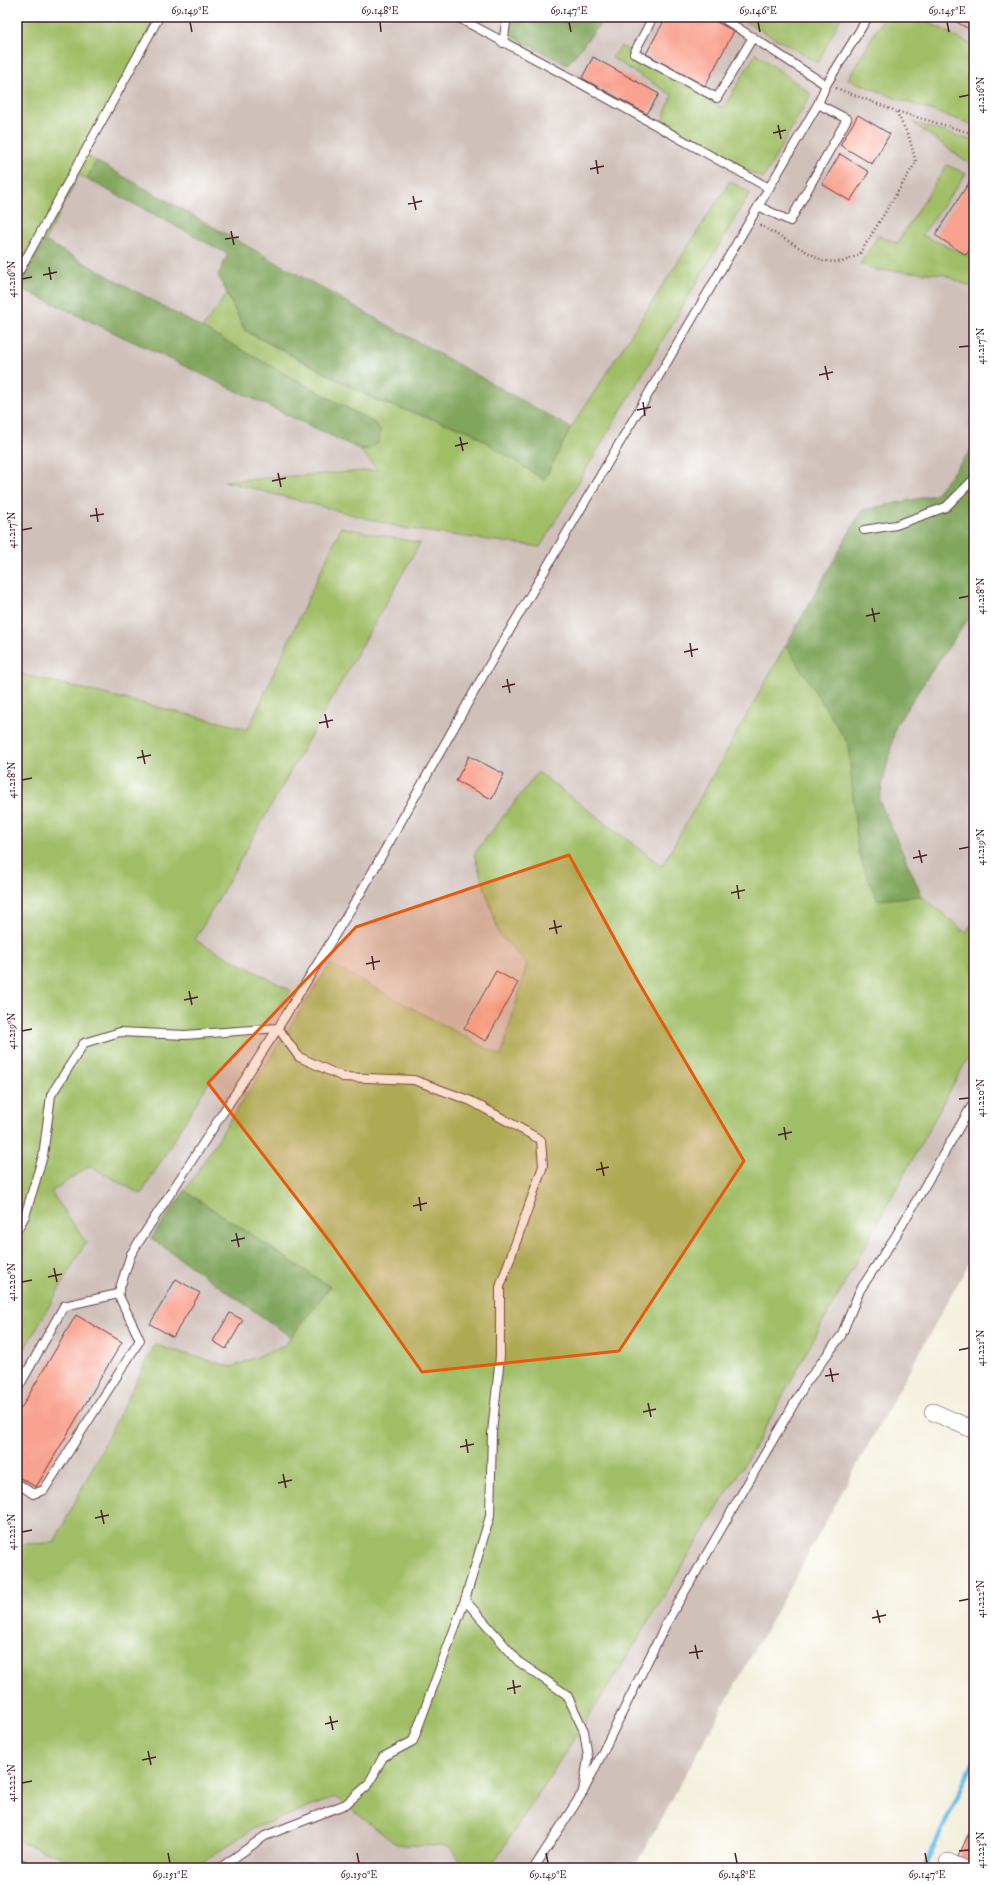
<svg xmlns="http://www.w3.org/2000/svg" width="991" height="1885" viewBox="0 0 991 1885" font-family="'IM FELL DW Pica',serif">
<rect width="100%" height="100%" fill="#fff"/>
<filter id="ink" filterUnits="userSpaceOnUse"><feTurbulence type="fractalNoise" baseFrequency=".025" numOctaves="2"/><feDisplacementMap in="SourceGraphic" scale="8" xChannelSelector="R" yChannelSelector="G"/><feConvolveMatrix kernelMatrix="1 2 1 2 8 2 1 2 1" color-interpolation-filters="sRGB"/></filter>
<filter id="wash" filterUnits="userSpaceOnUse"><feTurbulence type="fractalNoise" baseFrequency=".012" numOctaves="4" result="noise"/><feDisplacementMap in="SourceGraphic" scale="16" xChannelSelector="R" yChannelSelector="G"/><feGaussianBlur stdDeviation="0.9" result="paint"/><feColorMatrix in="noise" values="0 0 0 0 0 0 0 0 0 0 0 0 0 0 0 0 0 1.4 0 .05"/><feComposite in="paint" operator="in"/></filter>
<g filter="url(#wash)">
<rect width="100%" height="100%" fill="#f4f0de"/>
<path fill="#cfc0ba" d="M17,17H974V1254L634,1868H17Z"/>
<g fill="#a0be66" stroke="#756e48">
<path d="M17,17H165L84,154L96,161L87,179L79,175L45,241L17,288Z"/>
<path d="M738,17H841L818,63Z"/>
<path d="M884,17H919L974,46V125L895,98L848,79Z"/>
<path d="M621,46L723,108L756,53L811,94L763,179L662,121L672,95L612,58Z"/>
<path d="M912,122L974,141V167Z"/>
<path d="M947,165L966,174L922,235L973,258L974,256V288L942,274L878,270L860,264L878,236L897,243Z"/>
<path d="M730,181L750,193L540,547L407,529L224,481L378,470L359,449H369L380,430L376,424L202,328L227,294L245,331L378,401L469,431L544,480L571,428Z"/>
<path d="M341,527L420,543L195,940L292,991L212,1077L141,1194L89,1166L51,1192L86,1242L17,1362V673L248,729Z"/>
<path d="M786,645L848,736L877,899L922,896L966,933L974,920V1047L753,1450L616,1675L490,1868H466L449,1846L397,1845L336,1797L254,1828L193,1868H92L17,1841V1544L54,1543L155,1345L232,1367L285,1345L330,1287L185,1191L330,964L501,1056L527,964L499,934L474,854L538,772L662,866Z"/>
</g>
<g fill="#80a55b" stroke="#656243">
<path d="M513,17H606L567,65L510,35Z"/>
<path d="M96,161L571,428L544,480L469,431L378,401L245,330L218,275L228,254L87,179Z"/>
<path d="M45,241L376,424L380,430L379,442L369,449H359L18,287Z"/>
<path d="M974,446V611L937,663L896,725L879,800L922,896L877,900L858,853L848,744L786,645L862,510L935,495Z"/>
<path d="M185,1191L330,1287L291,1337L151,1238Z"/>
</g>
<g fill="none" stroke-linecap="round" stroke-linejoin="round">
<path stroke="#6ac0e7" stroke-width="4.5" d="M924,1868L974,1761"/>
</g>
<g id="blocks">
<g fill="#f9a28f">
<path d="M666,17H707L734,31L705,86L646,54Z"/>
<path d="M948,17H974V32Z"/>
<path d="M593,57L659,94L647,114L582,78Z"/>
<path d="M858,115L890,134L872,164L840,145Z"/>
<path d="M840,154L869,172L850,201L822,184Z"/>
<path d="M972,178L974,179V242L966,255L935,235Z"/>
<path d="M469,756L504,774L492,799L456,781Z"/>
<path d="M496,971L518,983L486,1041L464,1029Z"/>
<path d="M176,1279L200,1293L173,1337L150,1324Z"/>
<path d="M230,1313L243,1320L226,1349L213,1341Z"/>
<path d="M76,1315L122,1342L36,1487L17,1476V1415Z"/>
<path d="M969,1833L974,1835V1865L958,1857Z"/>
</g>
</g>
</g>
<g filter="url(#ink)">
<use href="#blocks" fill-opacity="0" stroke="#643e46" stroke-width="1"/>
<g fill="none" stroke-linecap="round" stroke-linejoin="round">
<g stroke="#643e46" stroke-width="10">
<g id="service">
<path d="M457,17L567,76L769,188L818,104L826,85L868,17"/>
<path d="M653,17L634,53L717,98L753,37"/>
<path d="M721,17L826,85"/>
<path d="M503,43L507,17"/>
<path d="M758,206L790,221L847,119L818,104"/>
<path d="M17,275L159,17"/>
<path d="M864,530L896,525L946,507L974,479"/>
<path d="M278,1028L299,1057L343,1077L414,1080L471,1101L541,1140L543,1166L500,1287V1356L492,1433L490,1516L465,1600L519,1662L567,1695L584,1731L588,1757L583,1792"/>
<path d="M17,1230L25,1216L43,1156L51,1095L84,1043L120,1032L185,1035L278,1028"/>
<path d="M118,1294L131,1254L278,1028L360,894L487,669L769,188"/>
<path d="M17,1390L64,1306L118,1294L140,1340L44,1490L33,1494L17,1483"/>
<path d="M17,1862L31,1868"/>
<path d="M220,1868L265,1836L346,1804L368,1785L383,1757L413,1741L465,1600"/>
<path d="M534,1868L583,1792L666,1624L806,1383L841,1336L860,1290L895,1237L974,1102"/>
</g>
</g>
<g stroke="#643e46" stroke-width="18">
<g id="minor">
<path d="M933,1412L974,1430"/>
<path d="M948,1862L962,1868"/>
</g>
</g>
<g stroke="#643e46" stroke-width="2.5" stroke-dasharray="1 3" stroke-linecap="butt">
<path d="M836,88L896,111"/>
<path d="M760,225L823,261L842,262L859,255L916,162L909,137L896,111L974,134"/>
</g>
<use href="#service" stroke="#fff" stroke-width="8"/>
<use href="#minor" stroke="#fff" stroke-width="17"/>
</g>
</g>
<path fill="#e8590c" fill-opacity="0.2" stroke="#e8590c" stroke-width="3" stroke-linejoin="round" d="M569,855L636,978L744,1161L619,1351L422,1372L331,1243L208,1083L356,927Z"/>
<path fill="none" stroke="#4a1f2b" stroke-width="1.5" d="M190,22L192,32M380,22L381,32M569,22L571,32M758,22L760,32M947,22L949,32M959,97L969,95M778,125L781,139M773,133L786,130M596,160L598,174M590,169L604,166M413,196L416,210M408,204L422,201M231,231L234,245M225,239L239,237M49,267L51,280M43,275L57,272M22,279L32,277M959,347L969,346M825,366L828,380M819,375L833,372M643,402L645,416M637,410L651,407M460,437L463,451M455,446L468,443M278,473L281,487M272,481L286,478M96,508L98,522M90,516L104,514M22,530L32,528M959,598L969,596M872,608L875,622M866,616L880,613M690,643L692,657M684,652L698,649M507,679L510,693M502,687L515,684M325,714L328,728M319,723L333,720M142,750L145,764M137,758L151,755M22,780L32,778M959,849L969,847M919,850L922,863M913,858L927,855M737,885L739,899M731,893L745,890M554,920L557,934M549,929L562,926M372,956L374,970M366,964L380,961M189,991L192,1005M184,1000L198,997M22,1031L32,1029M959,1099L969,1098M784,1127L786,1140M778,1135L792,1132M601,1162L604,1176M596,1170L609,1167M419,1197L421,1211M413,1206L427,1203M236,1233L239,1247M231,1241L245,1238M54,1268L57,1282M48,1277L62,1274M22,1282L32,1280M959,1350L969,1348M830,1368L833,1382M825,1376L839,1374M648,1403L651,1417M643,1412L656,1409M466,1439L468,1453M460,1447L474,1444M283,1474L286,1488M278,1483L292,1480M101,1510L104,1524M95,1518L109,1515M22,1532L32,1530M959,1601L969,1599M877,1610L880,1623M872,1618L886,1615M695,1645L698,1659M689,1653L703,1651M513,1680L515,1694M507,1689L521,1686M330,1716L333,1730M325,1724L338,1721M148,1751L151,1765M142,1760L156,1757M22,1783L32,1781M959,1851L969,1850M168,1853L170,1863M357,1853L359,1863M546,1853L548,1863M735,1853L737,1863M925,1853L927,1863"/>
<rect width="991" height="1885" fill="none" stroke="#fff" stroke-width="44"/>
<rect x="22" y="22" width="947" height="1841" fill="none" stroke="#4a1f2b" stroke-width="1.5"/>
<g font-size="10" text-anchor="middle" fill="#4a1f2b">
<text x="190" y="14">69.149°E</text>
<text x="380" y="14">69.148°E</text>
<text x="569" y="14">69.147°E</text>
<text x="758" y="14">69.146°E</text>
<text x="947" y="14">69.145°E</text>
<text transform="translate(980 95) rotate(-90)" y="4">41.216°N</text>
<text transform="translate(11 279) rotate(-90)" y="4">41.216°N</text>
<text transform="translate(980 346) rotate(-90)" y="4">41.217°N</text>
<text transform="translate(11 530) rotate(-90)" y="4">41.217°N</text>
<text transform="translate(980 596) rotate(-90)" y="4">41.218°N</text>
<text transform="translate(11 780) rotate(-90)" y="4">41.218°N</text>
<text transform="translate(980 847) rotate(-90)" y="4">41.219°N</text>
<text transform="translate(11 1031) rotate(-90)" y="4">41.219°N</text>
<text transform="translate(980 1098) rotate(-90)" y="4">41.220°N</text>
<text transform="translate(11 1282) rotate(-90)" y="4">41.220°N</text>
<text transform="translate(980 1348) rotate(-90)" y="4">41.221°N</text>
<text transform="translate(11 1532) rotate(-90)" y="4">41.221°N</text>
<text transform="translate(980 1599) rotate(-90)" y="4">41.222°N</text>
<text transform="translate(11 1783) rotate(-90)" y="4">41.222°N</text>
<text transform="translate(980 1850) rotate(-90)" y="4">41.223°N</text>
<text x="170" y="1878">69.151°E</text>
<text x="359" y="1878">69.150°E</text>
<text x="548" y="1878">69.149°E</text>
<text x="737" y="1878">69.148°E</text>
<text x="927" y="1878">69.147°E</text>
</g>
</svg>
